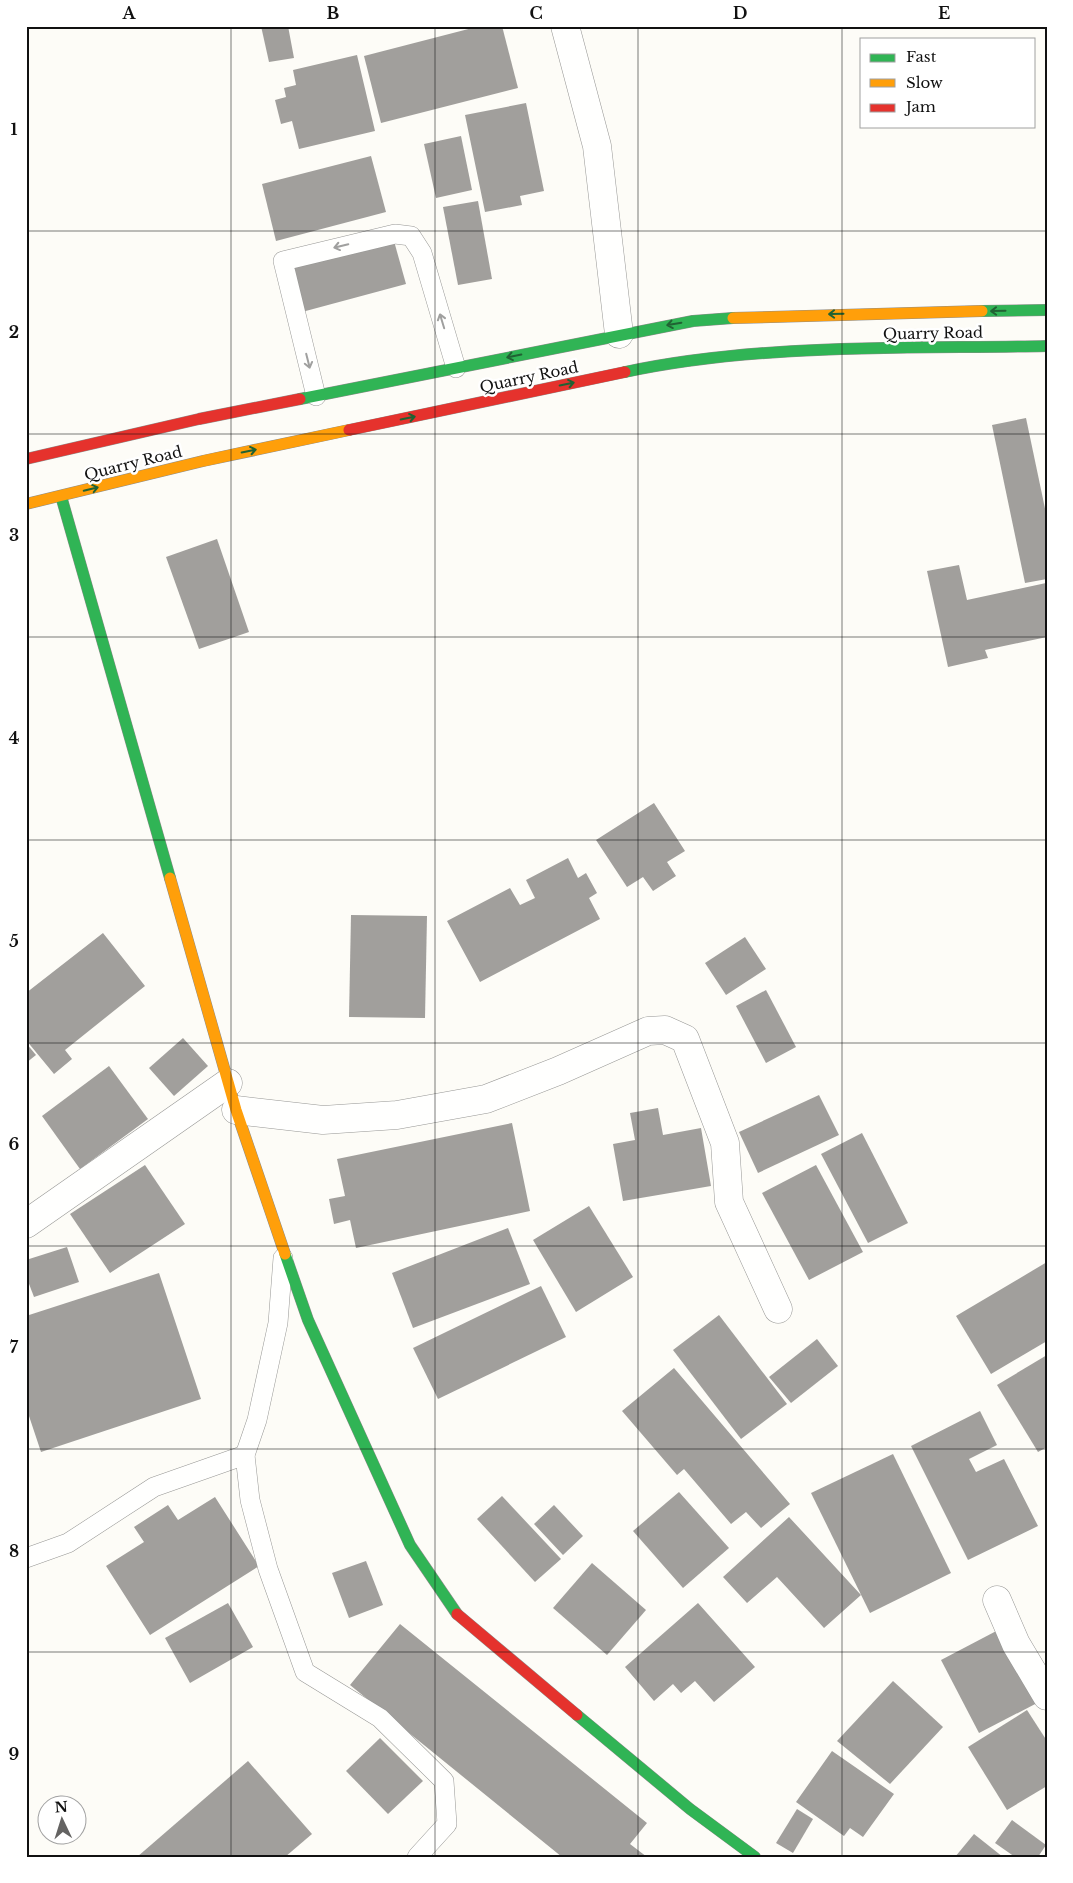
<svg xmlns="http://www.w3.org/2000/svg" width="1073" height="1883" viewBox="0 0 1073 1883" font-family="'Libre Baskerville',serif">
<rect width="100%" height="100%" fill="#fdfcf7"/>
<g fill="#a19f9c">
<path d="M261,26H288L294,58L269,62Z"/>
<path d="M480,26H502L518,88L381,123L364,56Z"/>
<path d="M357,55L375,131L299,149L292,121L281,124L275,100L286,97L284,88L296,85L293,70Z"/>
<path d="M526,103L544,191L520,196L522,205L485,212L465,115Z"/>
<path d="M461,136L472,190L436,198L424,144Z"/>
<path d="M371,156L386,212L276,241L262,184Z"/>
<path d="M478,201L492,279L458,285L443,207Z"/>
<path d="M394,241L406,284L302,312L290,269Z"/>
<path d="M1026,418L1047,518V579L1025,583L992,425Z"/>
<path d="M217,539L249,632L199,649L166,557Z"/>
<path d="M959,565L967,600L1046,583L1047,637L985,650L988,658L948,667L927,571Z"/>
<path d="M654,803L685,851L667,862L676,876L653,891L643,877L627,887L596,840Z"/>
<path d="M568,858L578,878L586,873L597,893L589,898L600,919L480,982L447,921L510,888L520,905L535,898L526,880Z"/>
<path d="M351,915L427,916L425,1018L349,1017Z"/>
<path d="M103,933L145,986L65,1050L72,1059L54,1074L26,1040V993Z"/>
<path d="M745,937L766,969L726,995L705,963Z"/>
<path d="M766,990L796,1047L766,1063L736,1006Z"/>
<path d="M183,1038L208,1066L174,1096L149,1068Z"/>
<path d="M26,1043L36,1055L26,1063Z"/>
<path d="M109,1066L148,1119L80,1169L42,1116Z"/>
<path d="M819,1095L839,1135L758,1173L739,1132Z"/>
<path d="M658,1108L663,1135L701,1128L711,1186L623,1201L613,1144L635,1140L630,1113Z"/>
<path d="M512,1123L530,1211L356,1248L350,1220L334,1224L329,1199L345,1196L337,1159Z"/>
<path d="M862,1133L908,1223L868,1243L821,1154Z"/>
<path d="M145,1165L185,1224L110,1273L70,1214Z"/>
<path d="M816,1165L863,1252L809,1280L762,1193Z"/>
<path d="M589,1206L633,1277L576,1312L533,1240Z"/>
<path d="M508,1228L530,1284L413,1328L392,1273Z"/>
<path d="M67,1247L79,1282L34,1297L26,1276V1260Z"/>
<path d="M1047,1262V1341L991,1374L956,1316Z"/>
<path d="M159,1273L201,1399L41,1452L26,1407V1316Z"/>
<path d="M541,1286L566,1337L438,1399L413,1348Z"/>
<path d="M719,1315L787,1404L741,1439L673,1350Z"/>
<path d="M817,1339L838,1366L791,1403L769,1377Z"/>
<path d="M1047,1355V1447L1038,1452L997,1385Z"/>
<path d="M674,1368L790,1504L761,1528L746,1512L731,1524L684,1469L677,1475L622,1411Z"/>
<path d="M980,1411L997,1445L969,1459L976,1472L1004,1459L1038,1526L968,1560L911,1446Z"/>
<path d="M893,1454L951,1573L870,1613L811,1493Z"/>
<path d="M679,1492L729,1548L683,1588L633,1531Z"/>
<path d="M502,1496L561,1559L535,1582L477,1519Z"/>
<path d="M215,1497L259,1566L150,1635L106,1566L144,1542L134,1527L168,1505L178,1520Z"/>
<path d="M554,1505L583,1536L563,1555L534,1524Z"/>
<path d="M789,1517L861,1595L824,1628L777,1577L747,1603L723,1577Z"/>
<path d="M366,1561L383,1605L349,1618L332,1573Z"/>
<path d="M592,1563L646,1610L607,1655L553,1608Z"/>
<path d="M228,1603L253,1647L190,1683L165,1638Z"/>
<path d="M698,1603L755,1667L714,1702L695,1681L681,1693L673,1684L654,1701L625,1667Z"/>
<path d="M400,1624L647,1823L630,1844L647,1857H562L350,1685Z"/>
<path d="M1002,1628L1041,1701L979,1733L941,1660Z"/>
<path d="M893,1681L943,1727L890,1784L837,1741Z"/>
<path d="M1027,1710L1047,1741V1786L1007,1810L968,1747Z"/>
<path d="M380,1738L423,1781L388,1814L346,1771Z"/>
<path d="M832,1751L894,1794L863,1837L850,1828L844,1836L796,1802Z"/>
<path d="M248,1761L312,1834L285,1857H137Z"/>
<path d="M797,1809L813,1819L793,1853L776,1843Z"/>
<path d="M1012,1820L1046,1845L1038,1857H1015L995,1843Z"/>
<path d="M974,1834L1003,1857H955Z"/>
</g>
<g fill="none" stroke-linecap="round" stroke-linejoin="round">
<g stroke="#979795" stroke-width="20">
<g id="lane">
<path d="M316,396L283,261L395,234L411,236L422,253L456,368"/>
<path d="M283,1258L278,1323L257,1420L245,1455L250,1500L268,1569L305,1672L380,1718L444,1781L447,1824L417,1857"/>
<path d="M26,1558L68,1543L154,1487L245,1455"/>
</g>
</g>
<g stroke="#979795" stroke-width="29">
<g id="street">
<path d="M565,26L597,146L619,334"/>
<path d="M236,1110L323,1120L397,1115L486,1099L558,1071L648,1031L665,1030L685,1039L725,1143L729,1202L778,1309"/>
<path d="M26,1224L228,1083"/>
<path d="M997,1600L1016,1644L1047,1696"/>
</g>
</g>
<g stroke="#8e8d8b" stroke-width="12">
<g id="fast">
<path d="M982,311L1047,310"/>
<path d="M625,372C760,343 909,349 1047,346"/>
<path d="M300,399L693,321L733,318"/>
<path d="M61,496L170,878"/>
<path d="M285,1254L308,1320L410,1545L457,1614"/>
<path d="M577,1715L690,1809L755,1857"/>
</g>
</g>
<g stroke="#8e8d8b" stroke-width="12">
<g id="slow">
<path d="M733,318L982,311"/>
<path d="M26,504L203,461L349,430"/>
<path d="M170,878L236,1110L285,1254"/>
</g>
</g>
<g stroke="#8e8d8b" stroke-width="12">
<g id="jam">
<path d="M349,430L625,372"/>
<path d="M26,459L199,419L300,399"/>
<path d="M457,1614L577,1715"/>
</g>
</g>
<use href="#lane" stroke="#fffffe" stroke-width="19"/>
<use href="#street" stroke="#fffffe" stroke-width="28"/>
<use href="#fast" stroke="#30b455" stroke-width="11"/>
<use href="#slow" stroke="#ff9f0a" stroke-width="11"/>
<use href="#jam" stroke="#e5322d" stroke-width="11"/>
</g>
<defs><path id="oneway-shaft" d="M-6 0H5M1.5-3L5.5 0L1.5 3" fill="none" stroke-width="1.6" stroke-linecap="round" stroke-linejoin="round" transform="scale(1.25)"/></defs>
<g stroke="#a0a09f">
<use href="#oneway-shaft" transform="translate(341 246) rotate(167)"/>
<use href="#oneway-shaft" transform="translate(442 321) rotate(-107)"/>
<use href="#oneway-shaft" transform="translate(308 361) rotate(76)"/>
</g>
<g stroke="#206233">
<use href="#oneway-shaft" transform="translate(998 311) rotate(179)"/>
<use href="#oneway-shaft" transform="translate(836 314) rotate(179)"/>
<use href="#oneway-shaft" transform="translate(674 324) rotate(170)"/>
<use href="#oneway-shaft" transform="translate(514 356) rotate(169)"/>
<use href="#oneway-shaft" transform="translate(567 384) rotate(-12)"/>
<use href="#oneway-shaft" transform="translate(408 418) rotate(-12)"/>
<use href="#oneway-shaft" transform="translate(249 451) rotate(-12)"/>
<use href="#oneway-shaft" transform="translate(91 489) rotate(-14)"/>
</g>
<path fill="none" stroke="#111" stroke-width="1" stroke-opacity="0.55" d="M231,26V1857M435,26V1857M638,26V1857M842,26V1857M26,231H1047M26,434H1047M26,637H1047M26,840H1047M26,1043H1047M26,1246H1047M26,1449H1047M26,1652H1047"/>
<g text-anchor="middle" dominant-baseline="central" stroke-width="5" stroke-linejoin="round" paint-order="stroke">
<g font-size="15" fill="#111" stroke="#fff">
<text transform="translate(933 333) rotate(-1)">Quarry Road</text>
<text transform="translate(529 377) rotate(-12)">Quarry Road</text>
<text transform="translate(133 463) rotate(-14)">Quarry Road</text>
</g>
</g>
<rect width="1073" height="1883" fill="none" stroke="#ffffff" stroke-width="55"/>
<rect x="860" y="38" width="175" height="90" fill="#ffffff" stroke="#a0a0a0"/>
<rect x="870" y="54" width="25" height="8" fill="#30b455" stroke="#a0a0a0"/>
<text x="906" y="62" font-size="15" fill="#111111">Fast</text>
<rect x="870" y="79" width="25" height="8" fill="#ff9f0a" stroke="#a0a0a0"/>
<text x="906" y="88" font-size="15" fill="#111111">Slow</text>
<rect x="870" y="104" width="25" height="8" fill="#e5322d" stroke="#a0a0a0"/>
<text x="906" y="112" font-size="15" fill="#111111">Jam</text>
<g transform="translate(62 1820) rotate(356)"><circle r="24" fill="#ffffff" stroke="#a0a0a0"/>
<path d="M0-4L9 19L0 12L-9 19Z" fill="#646362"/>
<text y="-8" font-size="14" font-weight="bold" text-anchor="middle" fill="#111111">N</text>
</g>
<rect x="28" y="28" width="1018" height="1828" fill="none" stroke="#111" stroke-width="2"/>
<g font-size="16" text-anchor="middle" font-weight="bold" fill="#111">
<text x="129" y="19">A</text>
<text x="333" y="19">B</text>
<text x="536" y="19">C</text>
<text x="740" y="19">D</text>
<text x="944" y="19">E</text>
<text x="14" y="135">1</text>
<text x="14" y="338">2</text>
<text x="14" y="541">3</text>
<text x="14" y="744">4</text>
<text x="14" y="947">5</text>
<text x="14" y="1150">6</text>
<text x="14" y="1353">7</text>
<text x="14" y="1557">8</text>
<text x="14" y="1760">9</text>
</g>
</svg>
